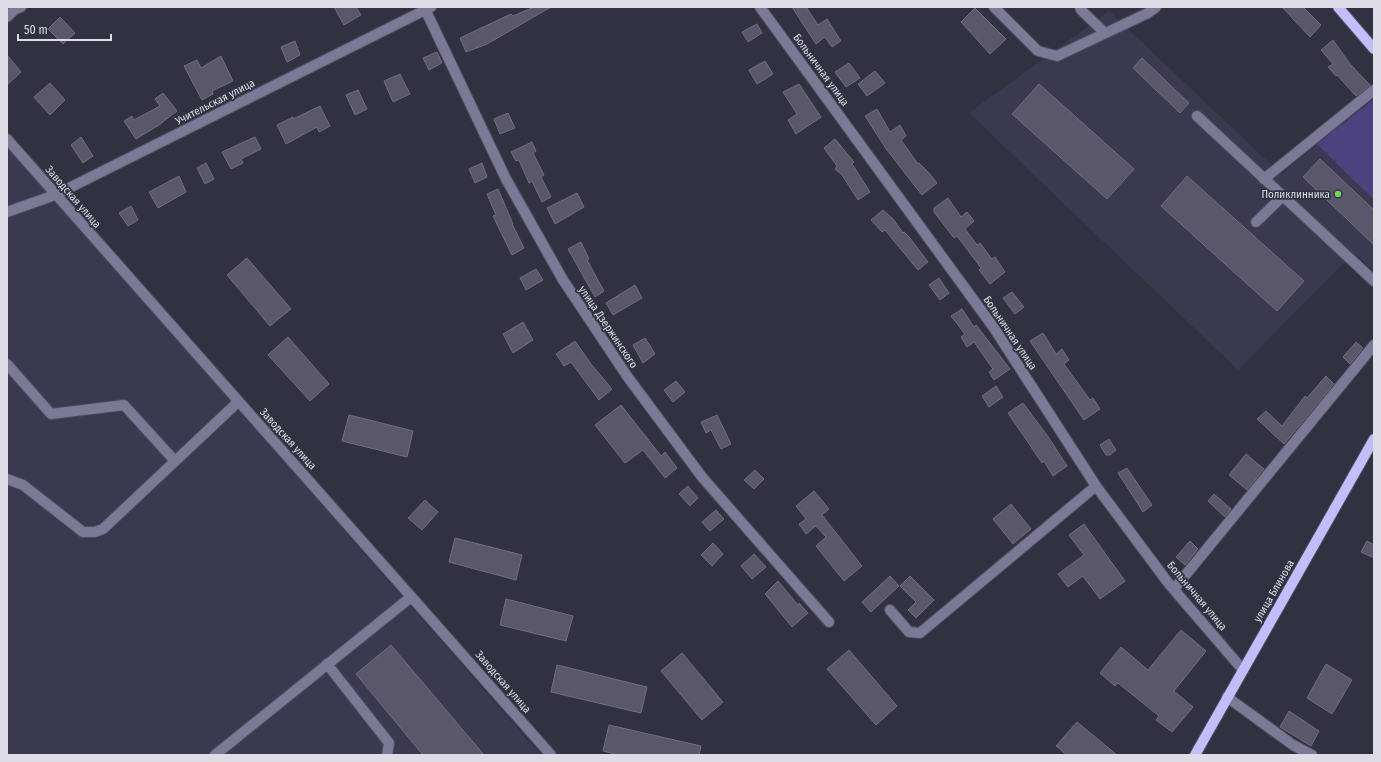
<svg xmlns="http://www.w3.org/2000/svg" width="1381" height="762" viewBox="0 0 1381 762" font-family="'Fira Sans Condensed',sans-serif">
<rect width="100%" height="100%" fill="#323141"/>
<g fill="#3b394f">
<path d="M1109,11L1281,174L1374,99V271L1354,253L1238,370L969,113Z"/>
<path d="M7,146L541,755H7Z"/>
</g>
<path fill="#4d4280" d="M1374,99V200L1317,144Z"/>
<g fill="#595769" stroke="#706e81">
<path d="M334,7H356L361,15L344,25Z"/>
<path d="M534,7H551L487,44L466,52L460,38L511,14L513,16Z"/>
<path d="M792,7H806L818,25L827,19L841,41L832,47L825,37L816,44Z"/>
<path d="M1282,7H1303L1321,25L1310,37Z"/>
<path d="M975,8L1006,39L990,54L961,22Z"/>
<path d="M60,17L75,33L63,44L48,29Z"/>
<path d="M757,24L762,33L748,42L742,32Z"/>
<path d="M1333,40L1350,64L1370,85L1356,96L1337,75L1336,76L1328,67L1333,64L1321,50Z"/>
<path d="M295,41L300,55L287,62L281,47Z"/>
<path d="M437,52L442,63L429,70L423,58Z"/>
<path d="M7,55L21,72L7,85Z"/>
<path d="M221,56L233,81L212,91L213,94L202,100L184,66L197,60L201,68Z"/>
<path d="M1142,58L1189,103L1180,113L1133,68Z"/>
<path d="M765,61L773,74L757,84L749,70Z"/>
<path d="M849,63L860,78L846,87L835,72Z"/>
<path d="M875,71L885,83L867,96L858,84Z"/>
<path d="M400,74L410,94L393,102L384,81Z"/>
<path d="M50,83L65,100L50,115L34,97Z"/>
<path d="M799,84L821,117L796,134L788,120L797,114L783,92Z"/>
<path d="M1039,84L1134,169L1107,199L1012,114Z"/>
<path d="M358,90L367,109L355,115L346,95Z"/>
<path d="M163,93L177,111L159,125L136,139L124,121L132,116L134,120L160,106L155,99Z"/>
<path d="M320,106L330,126L319,132L317,127L286,144L277,125L293,117V119Z"/>
<path d="M877,109L890,132L900,125L906,136L901,140L918,164L919,163L929,173L937,183L922,195L887,150L865,116Z"/>
<path d="M508,113L515,128L500,134L494,119Z"/>
<path d="M81,137L93,156L83,163L71,145Z"/>
<path d="M255,137L261,149L241,159L243,163L231,169L222,152Z"/>
<path d="M835,139L854,162L852,164L870,192L858,200L842,175L835,169L837,166L824,148Z"/>
<path d="M532,142L536,151L533,153L544,175L541,177L551,197L542,202L532,181L529,183L519,160L516,161L511,152Z"/>
<path d="M1320,159L1374,210V245L1303,177Z"/>
<path d="M206,163L214,179L205,184L197,168Z"/>
<path d="M482,163L487,177L475,183L469,169Z"/>
<path d="M179,176L186,192L158,208L149,192Z"/>
<path d="M1187,176L1304,281L1277,311L1161,206Z"/>
<path d="M498,189L513,224H512L524,248L512,255L493,216L496,215L487,194Z"/>
<path d="M577,193L584,207L555,224L547,208Z"/>
<path d="M948,198L961,217L967,212L974,221L965,229L977,245L980,243L992,259L995,257L1005,272L990,284L979,270L981,268L957,236L954,238L934,212V208Z"/>
<path d="M131,206L138,220L128,226L119,213Z"/>
<path d="M883,210L893,219L903,233L904,232L910,238L928,262L918,270L885,230L882,232L871,220Z"/>
<path d="M581,242L589,259L587,260L604,291L595,297L568,249Z"/>
<path d="M247,258L291,309L270,326L227,275Z"/>
<path d="M536,269L543,280L526,290L520,278Z"/>
<path d="M939,278L949,293L940,300L929,285Z"/>
<path d="M635,285L642,298L613,315L606,303Z"/>
<path d="M1012,292L1024,307L1015,314L1003,298Z"/>
<path d="M962,309L974,327L976,325L1010,369L994,380L989,372L993,369L974,342L967,347L961,337L965,334L951,316Z"/>
<path d="M523,322L533,340L513,353L503,334Z"/>
<path d="M1043,333L1056,354L1062,349L1069,360L1064,364L1090,400L1093,398L1100,409L1084,420L1030,341Z"/>
<path d="M288,337L329,384L310,401L268,355Z"/>
<path d="M645,338L655,354L643,363L633,345Z"/>
<path d="M575,341L591,364L612,389L599,400L571,362L564,366L556,354Z"/>
<path d="M1356,342L1363,348L1350,364L1343,357Z"/>
<path d="M1326,376L1334,384L1284,444L1257,419L1266,411L1282,426L1305,396L1307,398Z"/>
<path d="M676,381L685,392L673,402L664,390Z"/>
<path d="M996,386L1003,397L989,407L982,396Z"/>
<path d="M1023,403L1049,438L1067,466L1053,476L1044,461L1042,463L1008,413Z"/>
<path d="M621,405L661,456L665,452L677,468L665,478L643,450L625,463L595,425Z"/>
<path d="M349,415L413,431L407,457L342,441Z"/>
<path d="M717,415L731,444L721,449L711,430L706,433L701,422Z"/>
<path d="M1109,439L1116,450L1110,455H1106L1100,445Z"/>
<path d="M1246,454L1264,469L1247,490L1229,475Z"/>
<path d="M1127,468L1152,505L1143,512L1118,473Z"/>
<path d="M755,470L764,479L754,489L744,480Z"/>
<path d="M688,486L698,498L690,506L679,494Z"/>
<path d="M814,491L829,509L822,515L862,566L844,581L816,546L826,537L816,526L806,534L799,524L806,519L796,506Z"/>
<path d="M1214,494L1231,509L1225,517L1208,501Z"/>
<path d="M425,500L438,512L422,530L408,518Z"/>
<path d="M1011,504L1031,529L1013,544L993,519Z"/>
<path d="M716,510L724,519L710,531L702,522Z"/>
<path d="M1084,524L1125,581L1100,599L1083,576L1068,587L1058,574L1084,555L1069,535Z"/>
<path d="M455,538L522,555L516,580L449,562Z"/>
<path d="M1190,541L1198,549L1185,565L1176,557Z"/>
<path d="M1367,541L1374,545V558L1361,552Z"/>
<path d="M713,543L723,554L712,566L701,555Z"/>
<path d="M754,554L766,567L752,579L741,566Z"/>
<path d="M890,576L899,586L871,612L862,602Z"/>
<path d="M910,576L934,600L916,618L908,610L916,602L900,586Z"/>
<path d="M778,581L798,605L799,603L808,613L792,627L765,594Z"/>
<path d="M506,599L573,616L566,641L500,625Z"/>
<path d="M1181,630L1206,651L1174,691L1193,707L1172,732L1156,720L1159,716L1118,683L1115,686L1100,673L1121,647L1148,670Z"/>
<path d="M391,645L484,755H423L356,674Z"/>
<path d="M849,650L897,706L876,725L827,669Z"/>
<path d="M682,653L723,702L702,720L661,671Z"/>
<path d="M1326,664L1352,680L1332,714L1307,698Z"/>
<path d="M557,665L647,687L641,713L551,692Z"/>
<path d="M1289,711L1319,731L1311,746L1280,727Z"/>
<path d="M1077,722L1117,755H1067L1056,746Z"/>
<path d="M609,725L701,746L699,755H619L603,751Z"/>
</g>
<g fill="none" stroke-linecap="round" stroke-linejoin="round">
<g stroke="#4e4d5c" stroke-width="12">
<g id="minor">
<path d="M424,7L506,179L563,280L627,376L702,477L829,622"/>
<path d="M760,7L994,328L1096,486L1169,584L1243,670"/>
<path d="M994,7L1038,51L1057,56L1148,13L1156,7"/>
<path d="M1080,7L1081,10L1105,33"/>
<path d="M7,17L14,10L21,7"/>
<path d="M1197,116L1374,281"/>
<path d="M7,139L551,755"/>
<path d="M1264,179L1374,90"/>
<path d="M7,212L55,195L431,7"/>
<path d="M1256,222L1283,196"/>
<path d="M7,364L51,414L124,405L175,461"/>
<path d="M7,479L23,485L83,532H95L103,529L238,402"/>
<path d="M1174,589L1374,345"/>
<path d="M890,610L909,632L920,633L1096,486"/>
<path d="M327,664L389,743L387,755"/>
<path d="M1227,697L1293,745L1312,755"/>
<path d="M215,755L411,597"/>
</g>
</g>
<g stroke="#4e4d5c" stroke-width="12">
<g id="major">
<path d="M1338,7L1374,49"/>
<path d="M1195,755L1374,439"/>
</g>
</g>
<use href="#minor" stroke="#7c7997" stroke-width="10"/>
<use href="#major" stroke="#c4bdfb" stroke-width="10"/>
</g>
<circle fill="#75d25b" stroke="#323141" stroke-width="1.5" cx="1338" cy="194" r="4"/>
<g text-anchor="middle" dominant-baseline="central" stroke-width="3.5" stroke-linejoin="round" paint-order="stroke">
<g font-size="11" fill="#dedde7" stroke="#323141">
<text transform="translate(821 70) rotate(54)">Больничная улица</text>
<text transform="translate(215 102) rotate(-27)">Учительская улица</text>
<text transform="translate(73 197) rotate(49)">Заводская улица</text>
<text transform="translate(608 327) rotate(56)">улица Дзержинского</text>
<text transform="translate(1010 333) rotate(56)">Больничная улица</text>
<text transform="translate(288 439) rotate(48)">Заводская улица</text>
<text transform="translate(1274 591) rotate(-60)">улица Блинова</text>
<text transform="translate(1197 596) rotate(50)">Больничная улица</text>
<text transform="translate(503 682) rotate(49)">Заводская улица</text>
</g>
<g font-size="11" fill="#dedde7" stroke="#323141" text-anchor="end">
<text x="1330" y="194">Поликлинника</text>
</g>
</g>
<rect width="1381" height="762" fill="none" stroke="#dedde7" stroke-width="16"/>
<path d="M18 34v6h93v-6" fill="none" stroke="#dedde7" stroke-width="2"/>
<text x="24" y="34" font-size="12" fill="#dedde7" stroke="#323141" stroke-width="3" paint-order="stroke">50 m</text>
</svg>
